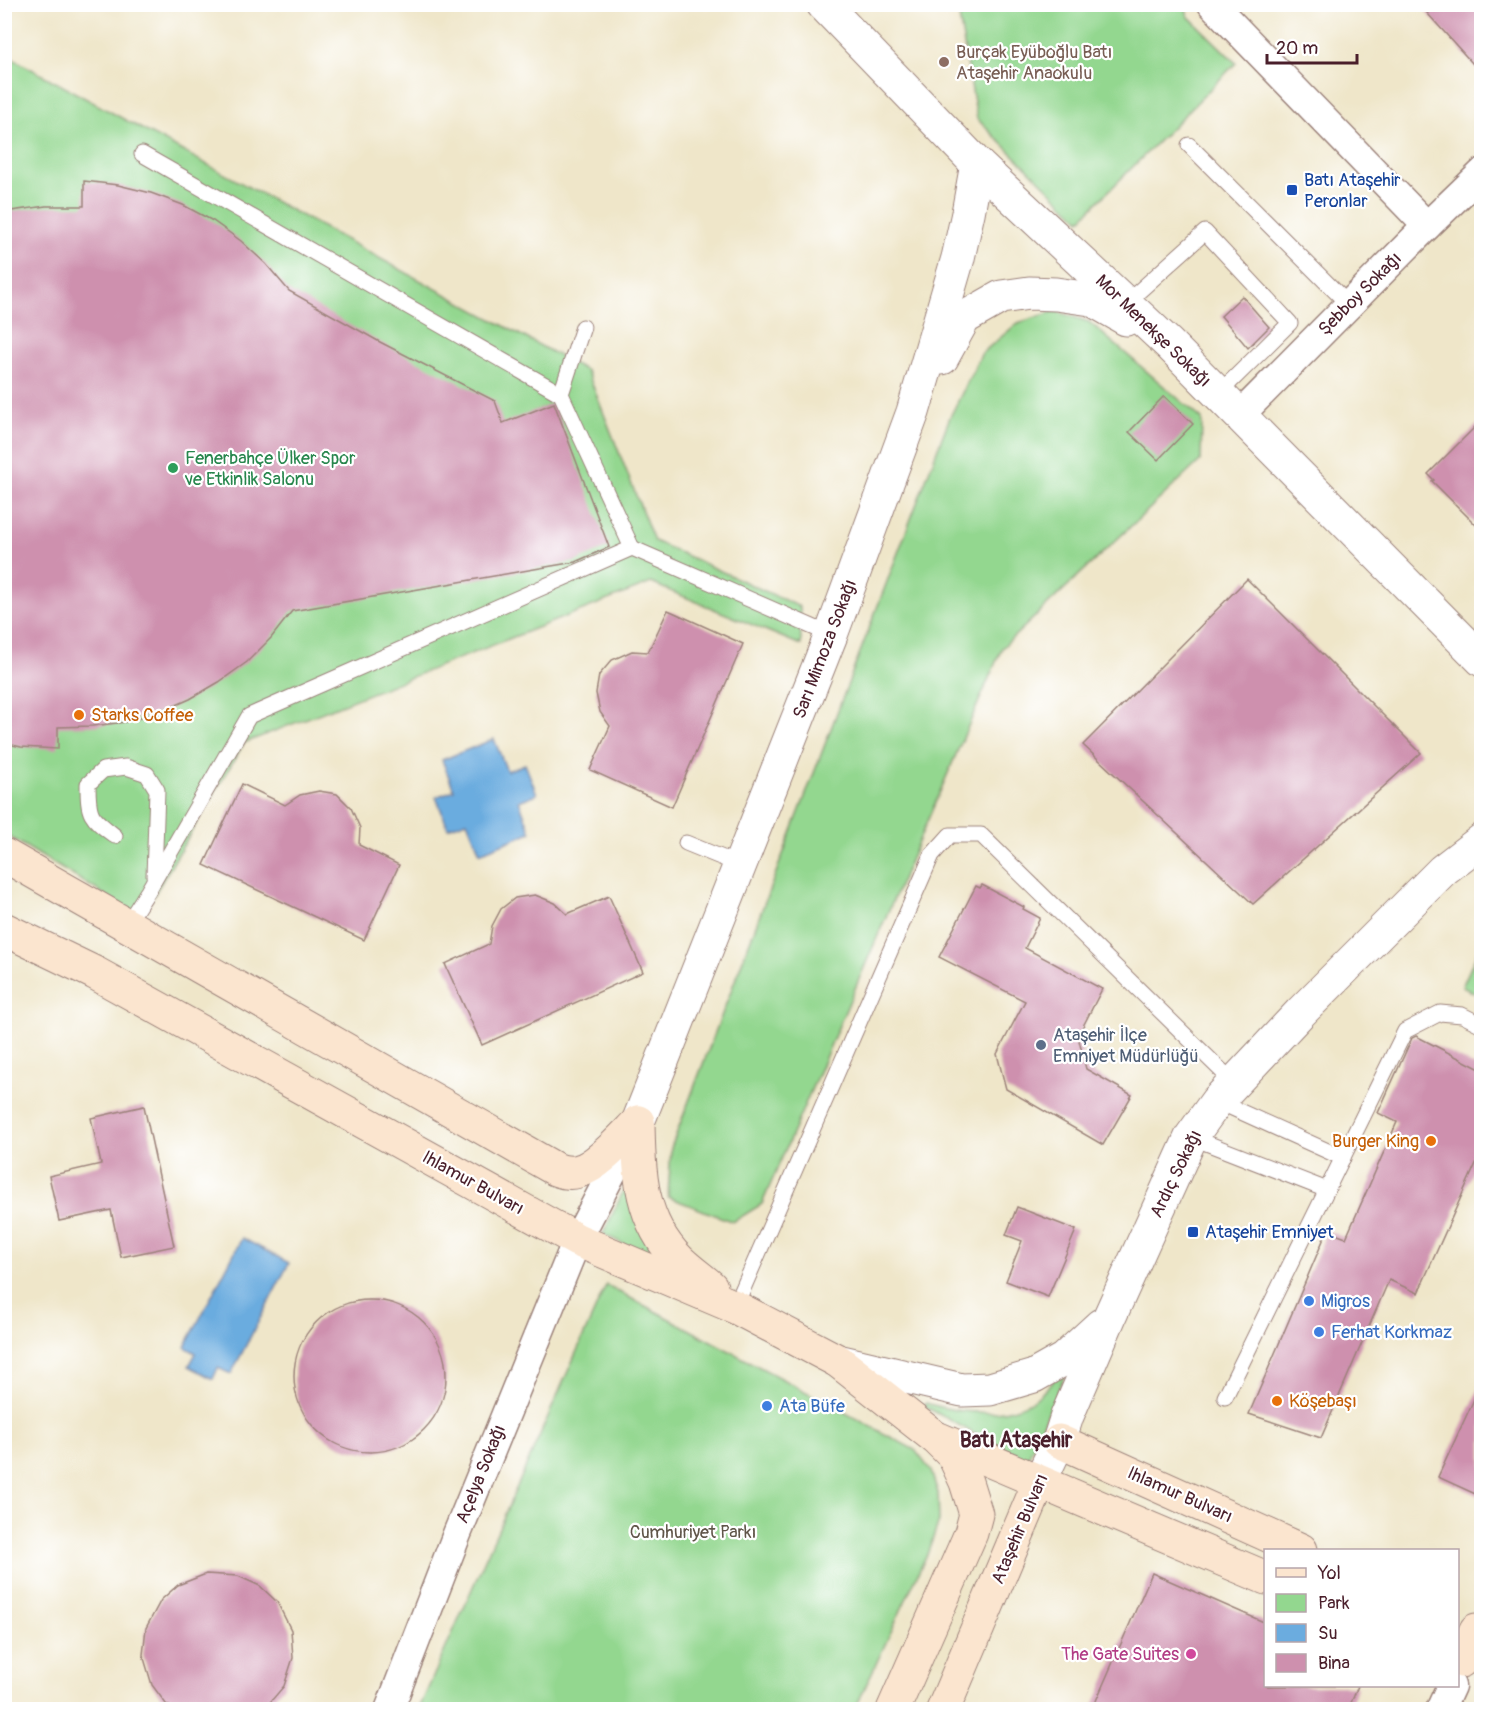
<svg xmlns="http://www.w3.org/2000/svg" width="1486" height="1714" viewBox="0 0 1486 1714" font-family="Pangolin,sans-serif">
<rect width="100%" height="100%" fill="#fff"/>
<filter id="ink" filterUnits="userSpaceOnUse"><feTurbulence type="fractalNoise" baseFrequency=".0167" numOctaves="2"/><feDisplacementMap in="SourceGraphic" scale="12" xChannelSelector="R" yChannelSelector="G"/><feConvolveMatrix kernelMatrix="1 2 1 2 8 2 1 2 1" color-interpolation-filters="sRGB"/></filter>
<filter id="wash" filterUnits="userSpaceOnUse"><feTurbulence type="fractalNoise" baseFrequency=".008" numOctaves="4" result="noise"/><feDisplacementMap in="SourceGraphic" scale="24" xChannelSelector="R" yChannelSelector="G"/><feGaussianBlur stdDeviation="1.35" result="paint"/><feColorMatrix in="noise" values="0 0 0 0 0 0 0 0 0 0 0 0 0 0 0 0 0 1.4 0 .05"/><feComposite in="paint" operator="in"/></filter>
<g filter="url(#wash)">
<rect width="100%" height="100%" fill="#efe6c9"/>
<g fill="#93d78f" stroke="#6e7b5d" stroke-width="1.5">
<path d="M957,5H1185L1188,16L1236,63L1080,220L977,119Z"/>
<path d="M4,54L587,371L654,541L800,607L801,645L651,583L244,743L141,917L5,834Z"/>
<path d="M1055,311L1089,322L1202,419L1201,460L1002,648L762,1204L733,1222L668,1197L671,1148L949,419L982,353L1018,323Z"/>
<path d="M1481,944V996L1462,987Z"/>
<path d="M629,1179L668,1266L603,1234Z"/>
<path d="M606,1285L915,1450L931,1471L938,1493L939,1521L928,1552L855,1709H419Z"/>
<path d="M1058,1375L1064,1377L1026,1462L924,1406L926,1403C958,1413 1006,1419 1035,1399C1044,1392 1051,1384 1058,1375Z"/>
</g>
<g fill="#6bacdf" stroke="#5a6685" stroke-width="1.5">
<path d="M494,739L507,771L525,764L537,794L519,801L531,832L480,853L467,821L448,828L436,797L454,790L442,760Z"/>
<path d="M242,1238L289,1263L231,1374L218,1368L213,1379L189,1366L196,1353L185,1347Z"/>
</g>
<g id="blocks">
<g fill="#ce90ae">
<path d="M1419,4H1482V74Z"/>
<path d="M84,181L118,185L151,193L183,205L213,221L241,241L266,264L289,291L378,341L495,401L503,423L554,403L609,547L575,562L292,611L271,638L247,662L219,682L190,699L158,713L126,722L92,726L58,727V749L21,747L4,743V212L46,206H84Z"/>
<path d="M1242,296L1269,327L1248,348L1221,316Z"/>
<path d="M1164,396L1193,424L1158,460L1129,432Z"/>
<path d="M1482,420V531L1432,481L1434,480L1428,474Z"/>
<path d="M1247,579L1421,753L1253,904L1083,745Z"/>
<path d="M668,610L743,644L672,807L590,770L610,726L600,712L596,693L599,675L612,660L632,651L648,652Z"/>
<path d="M242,784L285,805L300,795L319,791L337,794L351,808L360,828L359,845L399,865L364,940L204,865Z"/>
<path d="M982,885L1024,907L1023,909L1040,918L1025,948L1102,989L1078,1036L1086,1069L1132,1095L1103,1145L1006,1089L997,1054L1025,1001L939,957L976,886L980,888Z"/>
<path d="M535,895L555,903L567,914L609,896L643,972L482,1045L445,964L489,944L492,926L501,909L515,898Z"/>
<path d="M1416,1036L1482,1070V1150L1418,1293L1389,1280L1321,1438L1249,1414L1327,1231L1346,1238L1397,1122L1378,1113L1412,1038Z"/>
<path d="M144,1106L174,1246L121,1257L111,1210L59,1221L49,1176L101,1164L91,1118Z"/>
<path d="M1017,1207L1076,1230L1048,1297L1006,1281L1022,1241L1006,1235Z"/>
<circle cx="370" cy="1376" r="76"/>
<path d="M1482,1382V1497L1438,1477Z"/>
<path d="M1152,1573L1266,1623V1686H1358L1348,1710H1092Z"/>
<path d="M206,1574L238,1576L260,1586L277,1602L291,1630L293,1658L284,1686L266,1707L261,1710H175L166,1704L152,1685L143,1655L146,1628L161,1600L178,1585Z"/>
</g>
</g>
</g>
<g filter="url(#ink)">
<use href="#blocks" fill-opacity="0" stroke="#9c827a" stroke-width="1.5"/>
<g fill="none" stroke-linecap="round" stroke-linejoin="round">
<g stroke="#9c827a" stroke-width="17">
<g id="service">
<path d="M1189,145L1349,305"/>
<path d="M1126,303L1205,232L1290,323L1218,394"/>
<path d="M561,394L583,327"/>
<path d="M632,548L831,635"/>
<path d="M115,836C90,817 88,816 88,784L103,770L126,767L147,774L157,790L154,876"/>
<path d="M686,843L740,865"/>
<path d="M127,924L148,891L249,716L632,548L561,394L142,154"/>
<path d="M1217,1101L1343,1158"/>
<path d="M1191,1137L1327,1190"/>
<path d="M735,1307L932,855L950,835H981L1234,1083"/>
<path d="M1225,1397L1405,1031L1440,1013L1462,1015L1482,1025"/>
</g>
</g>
<g stroke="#9c827a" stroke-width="31">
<g id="minor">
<path d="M1212,4L1427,226"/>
<path d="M1240,415L1427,226L1482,173"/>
<path d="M389,1710L457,1534L577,1240L632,1134"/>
<path d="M1440,1710L1451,1686"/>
</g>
</g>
<g stroke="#9c827a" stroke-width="35">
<g id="tertiary">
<path d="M823,4L977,164L1169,344L1482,660"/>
<path d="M942,358L964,318L1001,297L1029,293L1056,294L1091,299L1126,319"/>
<path d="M638,1122L831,635L913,412L958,258L968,213L977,164"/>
<path d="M838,1361L962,1390L990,1389L1034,1376L1064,1359L1101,1325"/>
<path d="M1039,1483L1059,1441L1067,1416L1110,1316L1191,1137L1217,1101L1300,1013L1443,870L1482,840"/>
</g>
</g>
<g stroke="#9c827a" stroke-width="35">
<g id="secondary">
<path d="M4,855L555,1169C563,1172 570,1174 579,1171C598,1166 623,1137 638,1122"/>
<path d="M4,929L95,973L577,1240L735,1307L838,1361L937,1439L954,1456L966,1482L976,1514L971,1533L893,1710"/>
<path d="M638,1122C639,1175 640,1220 679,1260C689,1270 701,1278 711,1287"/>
<path d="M939,1439L1266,1578"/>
<path d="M1059,1441L1301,1550"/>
<path d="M1461,1661L1476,1630"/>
<path d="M943,1710L1039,1483"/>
</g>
</g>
<use href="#service" stroke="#fff" stroke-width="15"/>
<use href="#minor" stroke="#fff" stroke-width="28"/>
<use href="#tertiary" stroke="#fff" stroke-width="33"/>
<use href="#secondary" stroke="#fbe5cf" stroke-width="33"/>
</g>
</g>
<circle fill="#8d6e63" stroke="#fff" stroke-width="2" cx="944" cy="62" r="6"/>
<g fill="#1a4fb4" stroke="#fff" stroke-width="2">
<rect x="1286" y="184" width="12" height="12" rx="3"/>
<rect x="1187" y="1226" width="12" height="12" rx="3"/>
</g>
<circle fill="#2e9e5b" stroke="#fff" stroke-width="2" cx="173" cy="468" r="6"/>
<g fill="#e8710a" stroke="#fff" stroke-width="2">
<circle cx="79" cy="715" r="6"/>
<circle cx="1431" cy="1141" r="6"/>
<circle cx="1277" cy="1401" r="6"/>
</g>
<circle fill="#5c6f8a" stroke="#fff" stroke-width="2" cx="1041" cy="1045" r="6"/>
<g fill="#3f7fe0" stroke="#fff" stroke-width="2">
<circle cx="1309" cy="1301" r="6"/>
<circle cx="1319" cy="1332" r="6"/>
<circle cx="767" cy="1406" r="6"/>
</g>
<circle fill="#d1479c" stroke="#fff" stroke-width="2" cx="1191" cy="1654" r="6"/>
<g text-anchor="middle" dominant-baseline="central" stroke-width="4.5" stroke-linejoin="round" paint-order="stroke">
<g font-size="18" fill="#785e54" stroke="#fff" text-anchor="start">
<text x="956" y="52">Burçak Eyüboğlu Batı<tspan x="956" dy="21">Ataşehir Anaokulu</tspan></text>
</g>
<g font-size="18" fill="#164399" stroke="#fff" text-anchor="start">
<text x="1304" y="180">Batı Ataşehir<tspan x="1304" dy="21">Peronlar</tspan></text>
<text x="1205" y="1232">Ataşehir Emniyet</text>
</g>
<g font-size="18" fill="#4a1f2b" stroke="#fff">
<text transform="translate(1360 294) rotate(-45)">Şebboy Sokağı</text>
<text transform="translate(1153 331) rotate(44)">Mor Menekşe Sokağı</text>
<text transform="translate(825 649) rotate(-69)">Sarı Mimoza Sokağı</text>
<text transform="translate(1176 1174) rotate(-64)">Ardıç Sokağı</text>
<text transform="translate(473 1183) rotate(29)">Ihlamur Bulvarı</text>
<text transform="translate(481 1474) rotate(-68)">Açelya Sokağı</text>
<text transform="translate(1180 1495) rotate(24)">Ihlamur Bulvarı</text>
<text transform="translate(1020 1529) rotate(-67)">Ataşehir Bulvarı</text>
</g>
<g font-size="18" fill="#27864d" stroke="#fff" text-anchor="start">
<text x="185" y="458">Fenerbahçe Ülker Spor<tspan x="185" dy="21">ve Etkinlik Salonu</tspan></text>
</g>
<g font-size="18" fill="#c56008" stroke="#fff" text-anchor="start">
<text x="91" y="715">Starks Coffee</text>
<text x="1419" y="1141" text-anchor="end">Burger King</text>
<text x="1289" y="1401">Köşebaşı</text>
</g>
<g font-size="18" fill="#4e5e75" stroke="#fff" text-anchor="start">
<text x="1053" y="1035">Ataşehir İlçe<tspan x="1053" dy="21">Emniyet Müdürlüğü</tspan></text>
</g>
<g font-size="18" fill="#366cbe" stroke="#fff" text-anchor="start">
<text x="1321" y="1301">Migros</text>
<text x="1331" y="1332">Ferhat Korkmaz</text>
<text x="779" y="1406">Ata Büfe</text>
</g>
<g font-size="18" fill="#605649" stroke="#fff">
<text x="693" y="1532">Cumhuriyet Parkı</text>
</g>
<g font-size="18" fill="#b23c85" stroke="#fff" text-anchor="end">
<text x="1179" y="1654">The Gate Suites</text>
</g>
<g font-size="21" font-weight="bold" fill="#4a1f2b" stroke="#fff">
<text x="1016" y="1440">Batı Ataşehir</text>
</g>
</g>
<rect width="1486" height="1714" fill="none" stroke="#fff" stroke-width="24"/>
<rect x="1264" y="1549" width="195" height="138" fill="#ffffff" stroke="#b7a5aa" stroke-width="1.5"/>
<rect x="1276" y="1568" width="30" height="9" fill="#fbe5cf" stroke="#b7a5aa" stroke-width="1.5"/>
<text x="1318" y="1579" font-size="18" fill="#4a1f2b">Yol</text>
<rect x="1276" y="1594" width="30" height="18" fill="#93d78f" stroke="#b7a5aa" stroke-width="1.5"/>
<text x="1318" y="1609" font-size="18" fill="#4a1f2b">Park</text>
<rect x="1276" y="1624" width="30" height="18" fill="#6bacdf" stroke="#b7a5aa" stroke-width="1.5"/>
<text x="1318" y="1639" font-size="18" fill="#4a1f2b">Su</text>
<rect x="1276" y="1654" width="30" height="18" fill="#ce90ae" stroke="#b7a5aa" stroke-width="1.5"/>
<text x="1318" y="1669" font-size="18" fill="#4a1f2b">Bina</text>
<path d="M1267 54v9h90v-9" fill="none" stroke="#4a1f2b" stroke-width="3"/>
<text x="1276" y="54" font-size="18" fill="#4a1f2b" stroke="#ffffff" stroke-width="4.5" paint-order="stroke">20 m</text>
</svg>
